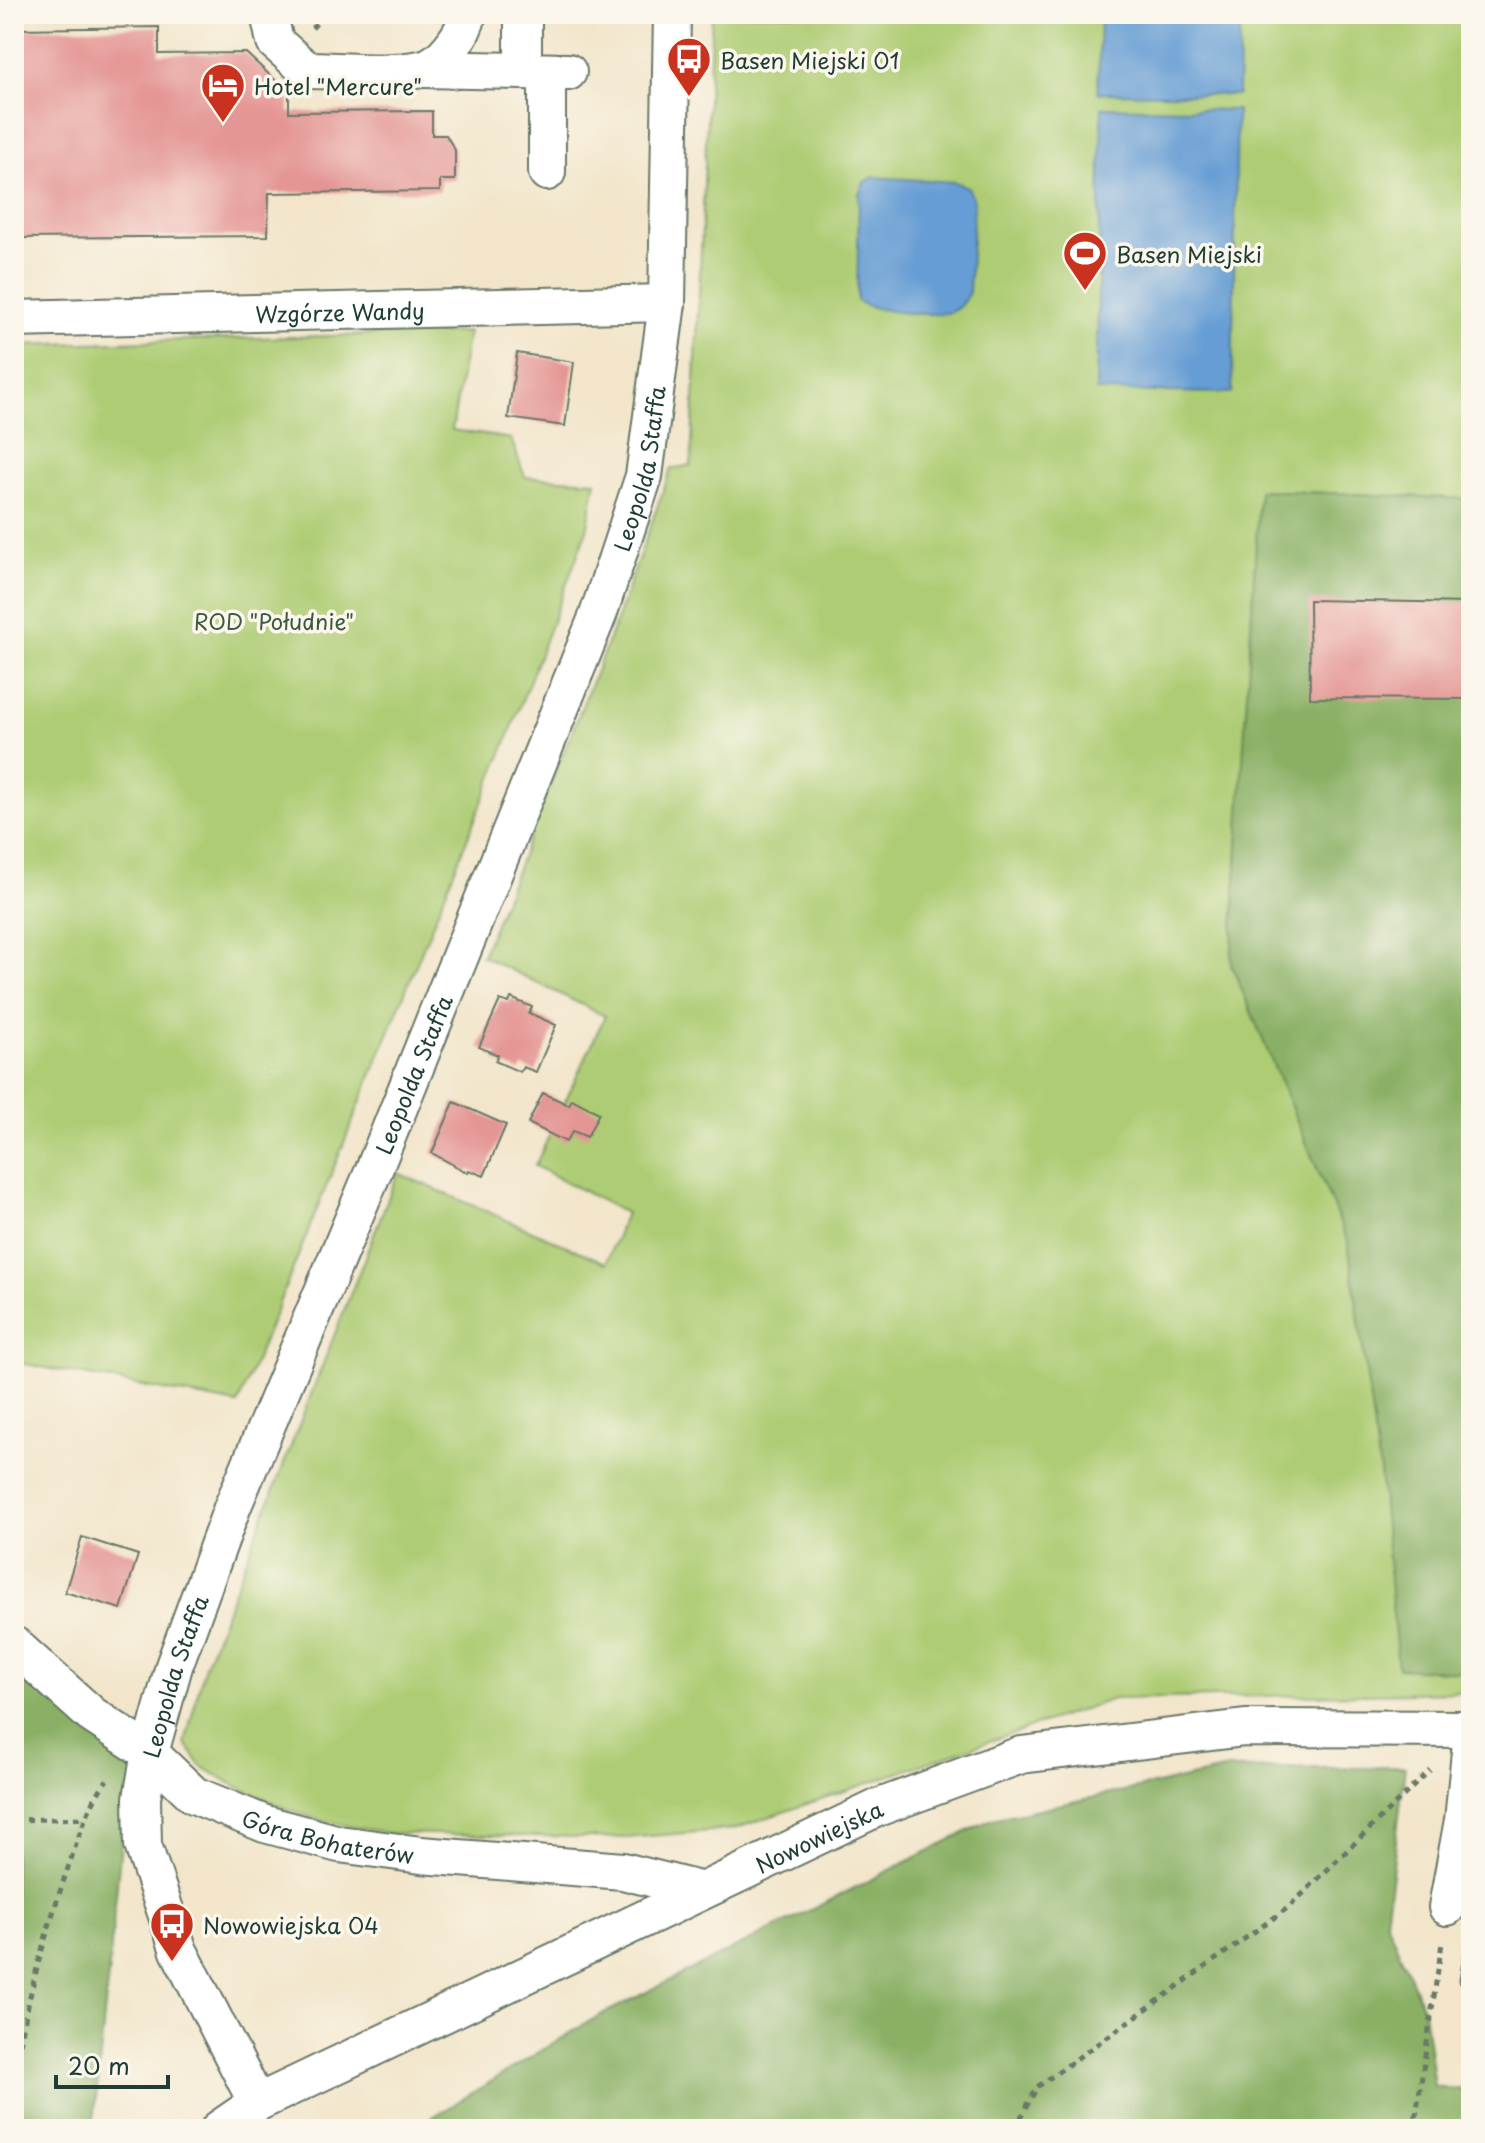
<svg xmlns="http://www.w3.org/2000/svg" width="1485" height="2143" viewBox="0 0 1485 2143" font-family="'Playpen Sans',sans-serif">
<rect width="100%" height="100%" fill="#fbf7ec"/>
<filter id="ink" filterUnits="userSpaceOnUse"><feTurbulence type="fractalNoise" baseFrequency=".0125" numOctaves="2"/><feDisplacementMap in="SourceGraphic" scale="16" xChannelSelector="R" yChannelSelector="G"/><feConvolveMatrix kernelMatrix="1 2 1 2 8 2 1 2 1" color-interpolation-filters="sRGB"/></filter>
<filter id="wash" filterUnits="userSpaceOnUse"><feTurbulence type="fractalNoise" baseFrequency=".006" numOctaves="4" result="noise"/><feDisplacementMap in="SourceGraphic" scale="32" xChannelSelector="R" yChannelSelector="G"/><feGaussianBlur stdDeviation="1.8" result="paint"/><feColorMatrix in="noise" values="0 0 0 0 0 0 0 0 0 0 0 0 0 0 0 0 0 1.4 0 .05"/><feComposite in="paint" operator="in"/></filter>
<g filter="url(#wash)">
<rect width="100%" height="100%" fill="#f2e5ca"/>
<g fill="#adcc73" stroke="#668454" stroke-width="2">
<path d="M712,14H1471V499L1259,490L1471,973V1604L1464,1692L1113,1699L734,1829L626,1838L387,1833L323,1821L285,1808L230,1783L201,1766L185,1743L205,1665L398,1173L606,1263L626,1213L535,1166L605,1016L482,956L615,624L671,469L691,465Z"/>
<path d="M468,332L452,430L511,439L525,477L596,481L587,530L504,748L238,1404L14,1362V345Z"/>
</g>
<g fill="#8ab065" stroke="#54764c" stroke-width="2">
<path d="M1259,490L1471,499V1604L1465,1672L1398,1668L1380,1472L1348,1242L1231,964Z"/>
<path d="M14,1645L150,1753L125,1803L93,2129H14Z"/>
<path d="M1405,1767L1386,1921L1424,2011L1434,2086L1471,2091V2129H413L597,2017L992,1819L1228,1769Z"/>
</g>
<g fill="#669dd4" stroke="#426d84" stroke-width="2">
<path d="M1100,14H1240L1238,95L1098,93Z"/>
<path d="M1102,107L1237,110L1232,393L1096,391Z"/>
<path d="M874,177L955,182L968,187L974,201L969,292C964,302 958,311 946,313C925,316 874,312 857,301L859,194L864,182Z"/>
</g>
<g id="blocks">
<g fill="#e49694">
<path d="M159,27V54L246,53L289,93V112L432,111V135H446L455,150V180H440V191L269,193L268,236L14,238V29Z"/>
<path d="M517,353L574,362L565,426L508,418Z"/>
<path d="M1309,600L1471,603V699L1310,698Z"/>
<path d="M511,998L532,1007L529,1013L556,1025L536,1072L523,1067L520,1072L495,1061L498,1055L479,1047L500,1000L509,1003Z"/>
<path d="M543,1093L569,1105L572,1099L599,1113L587,1137L573,1131L566,1142L528,1123Z"/>
<path d="M454,1102L506,1125L484,1176L469,1170L468,1173L432,1153Z"/>
<path d="M82,1537L138,1555L121,1609L65,1592Z"/>
<path d="M1468,1929L1471,1930V1985L1459,1983Z"/>
</g>
</g>
</g>
<g filter="url(#ink)">
<use href="#blocks" fill-opacity="0" stroke="#697868" stroke-width="2"/>
<g fill="none" stroke-linecap="round" stroke-linejoin="round">
<g stroke="#697868" stroke-width="40">
<g id="minor">
<path d="M269,14L275,42L307,70C343,70 385,76 421,69C442,65 464,34 468,14"/>
<path d="M523,14V71"/>
<path d="M424,69L568,72"/>
<path d="M547,72V172"/>
<path id="s1" d="M14,319L667,303"/>
<path id="s2" d="M14,1645L92,1715L150,1753L194,1795L265,1824L339,1844L421,1855L623,1871L699,1890"/>
<path d="M1447,1907L1463,1820L1471,1742"/>
<path id="s3" d="M257,2103L179,1951L143,1845L142,1798L150,1753L174,1666L232,1508L373,1172L598,615L644,476L667,303L672,14"/>
<path id="s4" d="M219,2129L257,2103L877,1808L1021,1755L1245,1728L1471,1729"/>
</g>
</g>
<g stroke="#697868" stroke-width="5" stroke-dasharray="6 6" stroke-linecap="butt">
<path d="M312,28L325,14"/>
<path d="M14,1820L85,1818"/>
<path d="M14,2080C25,2005 44,1936 69,1865C79,1836 88,1805 107,1780"/>
<path d="M1015,2129L1037,2087L1289,1907L1430,1770"/>
<path d="M1414,2129L1442,1943"/>
</g>
<use href="#minor" stroke="#fff" stroke-width="36"/>
</g>
</g>
<defs>
<g id="bus-pin" transform="scale(2.3)"><path d="M0 17L-7.5 6A9.5 9.5 0 1 1 7.5 6Z" fill="#c8321e" stroke="#fbf7ec"/><path d="M-5-6H5V4H4V6H2V4H-2V6H-4V4H-5ZM-3.5-4V0h7V-4ZM-3.5 1.2v1.5H-2V1.2ZM2 1.2v1.5H3.5V1.2Z" fill="#fff"/></g>
<g id="hotel-pin" transform="scale(2.3)"><path d="M0 17L-7.5 6A9.5 9.5 0 1 1 7.5 6Z" fill="#c8321e" stroke="#fbf7ec"/><path d="M-6-4.5h1.5V1H6V5H4.5V3h-9V5H-6ZM-4 0a1.8 1.8 0 1 1 3.6 0ZM.5 0V-2.5h3Q6-2.5 6 0Z" fill="#fff"/></g>
<g id="stadium-pin" transform="scale(2.3)"><path d="M0 17L-7.5 6A9.5 9.5 0 1 1 7.5 6Z" fill="#c8321e" stroke="#fbf7ec"/><path d="M0-5a6.5 5 0 1 0 0 10a6.5 5 0 1 0 0-10ZM-3.5-1.8h7v3.6h-7Z" fill="#fff"/></g>
</defs>
<g fill-rule="evenodd">
<use href="#bus-pin" x="689" y="59"/>
<use href="#hotel-pin" x="223" y="85"/>
<use href="#stadium-pin" x="1085" y="253"/>
<use href="#bus-pin" x="172" y="1924"/>
</g>
<g text-anchor="middle" dominant-baseline="central" stroke-width="7" stroke-linejoin="round" paint-order="stroke">
<g font-size="22" fill="#1f3d34" stroke="#fbf7ec" text-anchor="start">
<text x="720" y="59">Basen Miejski 01</text>
<text x="254" y="85">Hotel "Mercure"</text>
<text x="1116" y="253">Basen Miejski</text>
<text x="203" y="1924">Nowowiejska 04</text>
</g>
<g font-size="22" fill="#1f3d34" stroke="#fbf7ec">
<text stroke="none"><textPath href="#s1" startOffset="326">Wzgórze Wandy</textPath></text>
<text stroke="none"><textPath href="#s3" startOffset="1752">Leopolda Staffa</textPath></text>
<text stroke="none"><textPath href="#s3" startOffset="1104">Leopolda Staffa</textPath></text>
<text stroke="none"><textPath href="#s3" startOffset="456">Leopolda Staffa</textPath></text>
<text stroke="none"><textPath href="#s2" startOffset="376">Góra Bohaterów</textPath></text>
<text stroke="none"><textPath href="#s4" startOffset="668">Nowowiejska</textPath></text>
</g>
<g font-size="22" fill="#3b5a41" stroke="#fbf7ec">
<text x="274" y="620">ROD "Południe"</text>
</g>
</g>
<rect width="1485" height="2143" fill="none" stroke="#fbf7ec" stroke-width="48"/>
<path d="M56 2075v12h112v-12" fill="none" stroke="#1f3d34" stroke-width="4"/>
<text x="68" y="2075" font-size="24" fill="#1f3d34" stroke="#fbf7ec" stroke-width="6" paint-order="stroke">20 m</text>
</svg>
